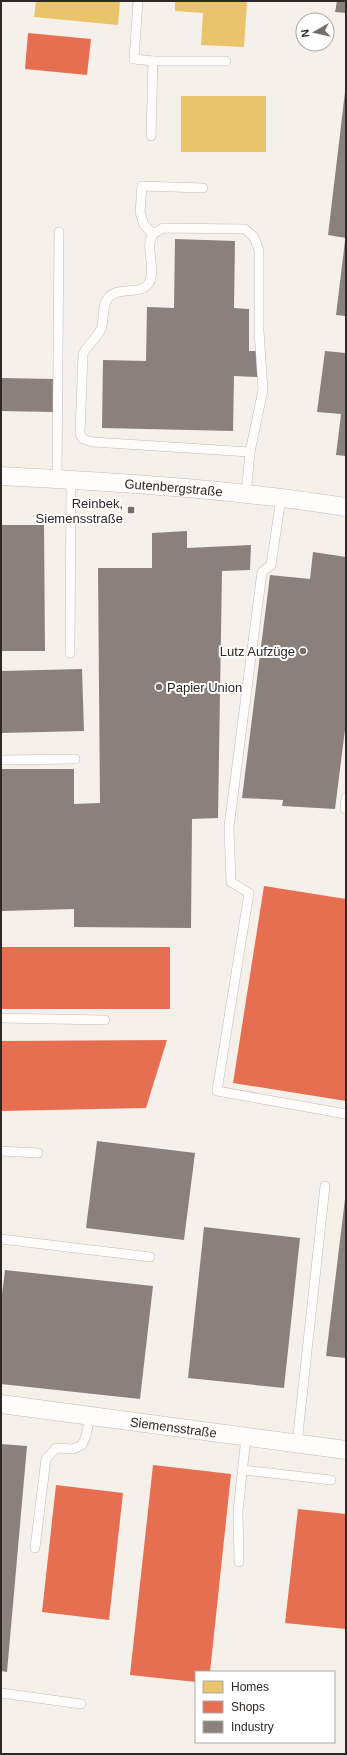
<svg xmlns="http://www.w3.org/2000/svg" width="347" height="1755" viewBox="0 0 347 1755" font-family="Helvetica,sans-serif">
<rect width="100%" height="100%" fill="#f6f0eb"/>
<g fill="#e9c46a">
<path d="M36,1H120L118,25L34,17Z"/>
<path d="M175,1H247L244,47L201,45L203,13L175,11Z"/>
<rect x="181" y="96" width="85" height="56"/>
</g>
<g fill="#e76f51">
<path d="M28,33L91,39L87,75L25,69Z"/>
<path d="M264,886L346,899V1101L233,1083Z"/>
<rect x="1" y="947" width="169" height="62"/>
<path d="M167,1040L146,1108L1,1111V1041Z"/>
<path d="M153,1465L231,1474L210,1672H196V1682L130,1675Z"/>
<path d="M56,1485L123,1493L109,1620L42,1612Z"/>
<path d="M298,1509L346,1514V1629L285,1623Z"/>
</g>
<g fill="#8a817c">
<path d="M337,1H346V13L335,12Z"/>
<path d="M345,92H346V238L328,235Z"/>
<path d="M175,239L235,241L234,308L249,309V351H257L258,377L234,376L233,431L102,428L103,360L146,361L147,307L174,308Z"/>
<path d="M345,241H346V316L336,315Z"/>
<path d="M325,351L346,353V456L336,455L341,414L317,412Z"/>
<path d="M1,378L54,379L53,412L1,411Z"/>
<path d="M1,525H44L45,651H1Z"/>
<path d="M187,531V548L251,545L250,570L222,571L218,818L192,819L191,928L74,927V909L1,911V769H74V804L100,803L98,568H152V533Z"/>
<path d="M313,552L346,557V722L335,809L282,806L283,800L242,798L270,575L310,579Z"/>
<path d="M82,669L84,731L1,733V671Z"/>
<path d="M97,1141L195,1153L184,1240L86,1228Z"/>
<path d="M345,1199H346V1358L326,1356Z"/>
<path d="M204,1227L300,1238L284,1388L188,1378Z"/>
<path d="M5,1270L153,1286L140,1399L1,1384V1302Z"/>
<path d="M1,1444L27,1446L7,1672L1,1671Z"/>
</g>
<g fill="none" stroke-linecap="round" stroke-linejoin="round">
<g stroke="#bfbbb7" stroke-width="10">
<g id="service">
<path d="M138,1L134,59L153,61L151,136"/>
<path d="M153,61H226"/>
<path d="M153,234L144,225L140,212L142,186L203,188"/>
<path d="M57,479L59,232"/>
<path d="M246,495L250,452L263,390L259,331V250L254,237L245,229L163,228C160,230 155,232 153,235C144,244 157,270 149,283C141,296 119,286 109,297C102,304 104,317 102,326C99,337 88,344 83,354L80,434L83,439L93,442L250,452"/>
<path d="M281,498L271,565L262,572L229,827L231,882L249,893L217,1091L346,1114"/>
<path d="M70,653L71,480"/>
<path d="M1,760L75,759"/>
<path d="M345,809L346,798"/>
<path d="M1,1018L105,1020"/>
<path d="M1,1151L38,1153"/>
<path d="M1,1239L150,1257"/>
<path d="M297,1443L325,1186"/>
<path d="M243,1470L331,1480"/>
<path d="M35,1548L46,1459L56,1448L73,1449L82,1445L86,1436L90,1416"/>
<path d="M239,1562L238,1511L246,1437"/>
<path d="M1,1693L81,1704"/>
</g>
</g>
<g stroke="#bfbbb7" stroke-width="19">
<g id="minor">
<path id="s1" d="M1,476C116,482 232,489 346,507"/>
<path id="s2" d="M1,1404L346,1450"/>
</g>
</g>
<use href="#service" stroke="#fefdfc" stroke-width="9"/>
<use href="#minor" stroke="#fefdfc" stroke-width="18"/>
</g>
<g fill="#736e6a" stroke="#fff" stroke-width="1.5">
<rect x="127" y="506" width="8" height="8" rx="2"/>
<circle cx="303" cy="651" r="4"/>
<circle cx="159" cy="687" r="4"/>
</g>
<g text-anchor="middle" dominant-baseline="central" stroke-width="4" stroke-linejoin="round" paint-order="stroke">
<g font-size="13" fill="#2c2825" stroke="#fff">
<text stroke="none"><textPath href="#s1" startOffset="173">Gutenbergstraße</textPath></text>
<text stroke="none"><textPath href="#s2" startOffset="174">Siemensstraße</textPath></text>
</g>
<g font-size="13" fill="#2c2825" stroke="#fff" text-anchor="end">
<text x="123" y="503">Reinbek,<tspan x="123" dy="15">Siemensstraße</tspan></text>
<text x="295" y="651">Lutz Aufzüge</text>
<text x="167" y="687" text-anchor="start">Papier Union</text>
</g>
</g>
<rect width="347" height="1755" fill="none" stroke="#2c2825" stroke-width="4"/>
<rect x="195" y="1671" width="140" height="72" fill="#ffffff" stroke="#aba9a8"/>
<rect x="203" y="1681" width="20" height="12" fill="#e9c46a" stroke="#aba9a8"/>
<text x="231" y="1691" font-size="12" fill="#2c2825">Homes</text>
<rect x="203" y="1701" width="20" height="12" fill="#e76f51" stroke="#aba9a8"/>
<text x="231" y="1711" font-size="12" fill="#2c2825">Shops</text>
<rect x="203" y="1721" width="20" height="12" fill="#8a817c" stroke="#aba9a8"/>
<text x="231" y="1731" font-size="12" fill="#2c2825">Industry</text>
<g transform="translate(315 32) rotate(262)"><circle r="19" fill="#ffffff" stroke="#aba9a8"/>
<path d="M0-3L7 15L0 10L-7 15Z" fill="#736e6a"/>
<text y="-6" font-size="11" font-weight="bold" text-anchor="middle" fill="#2c2825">N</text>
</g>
</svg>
